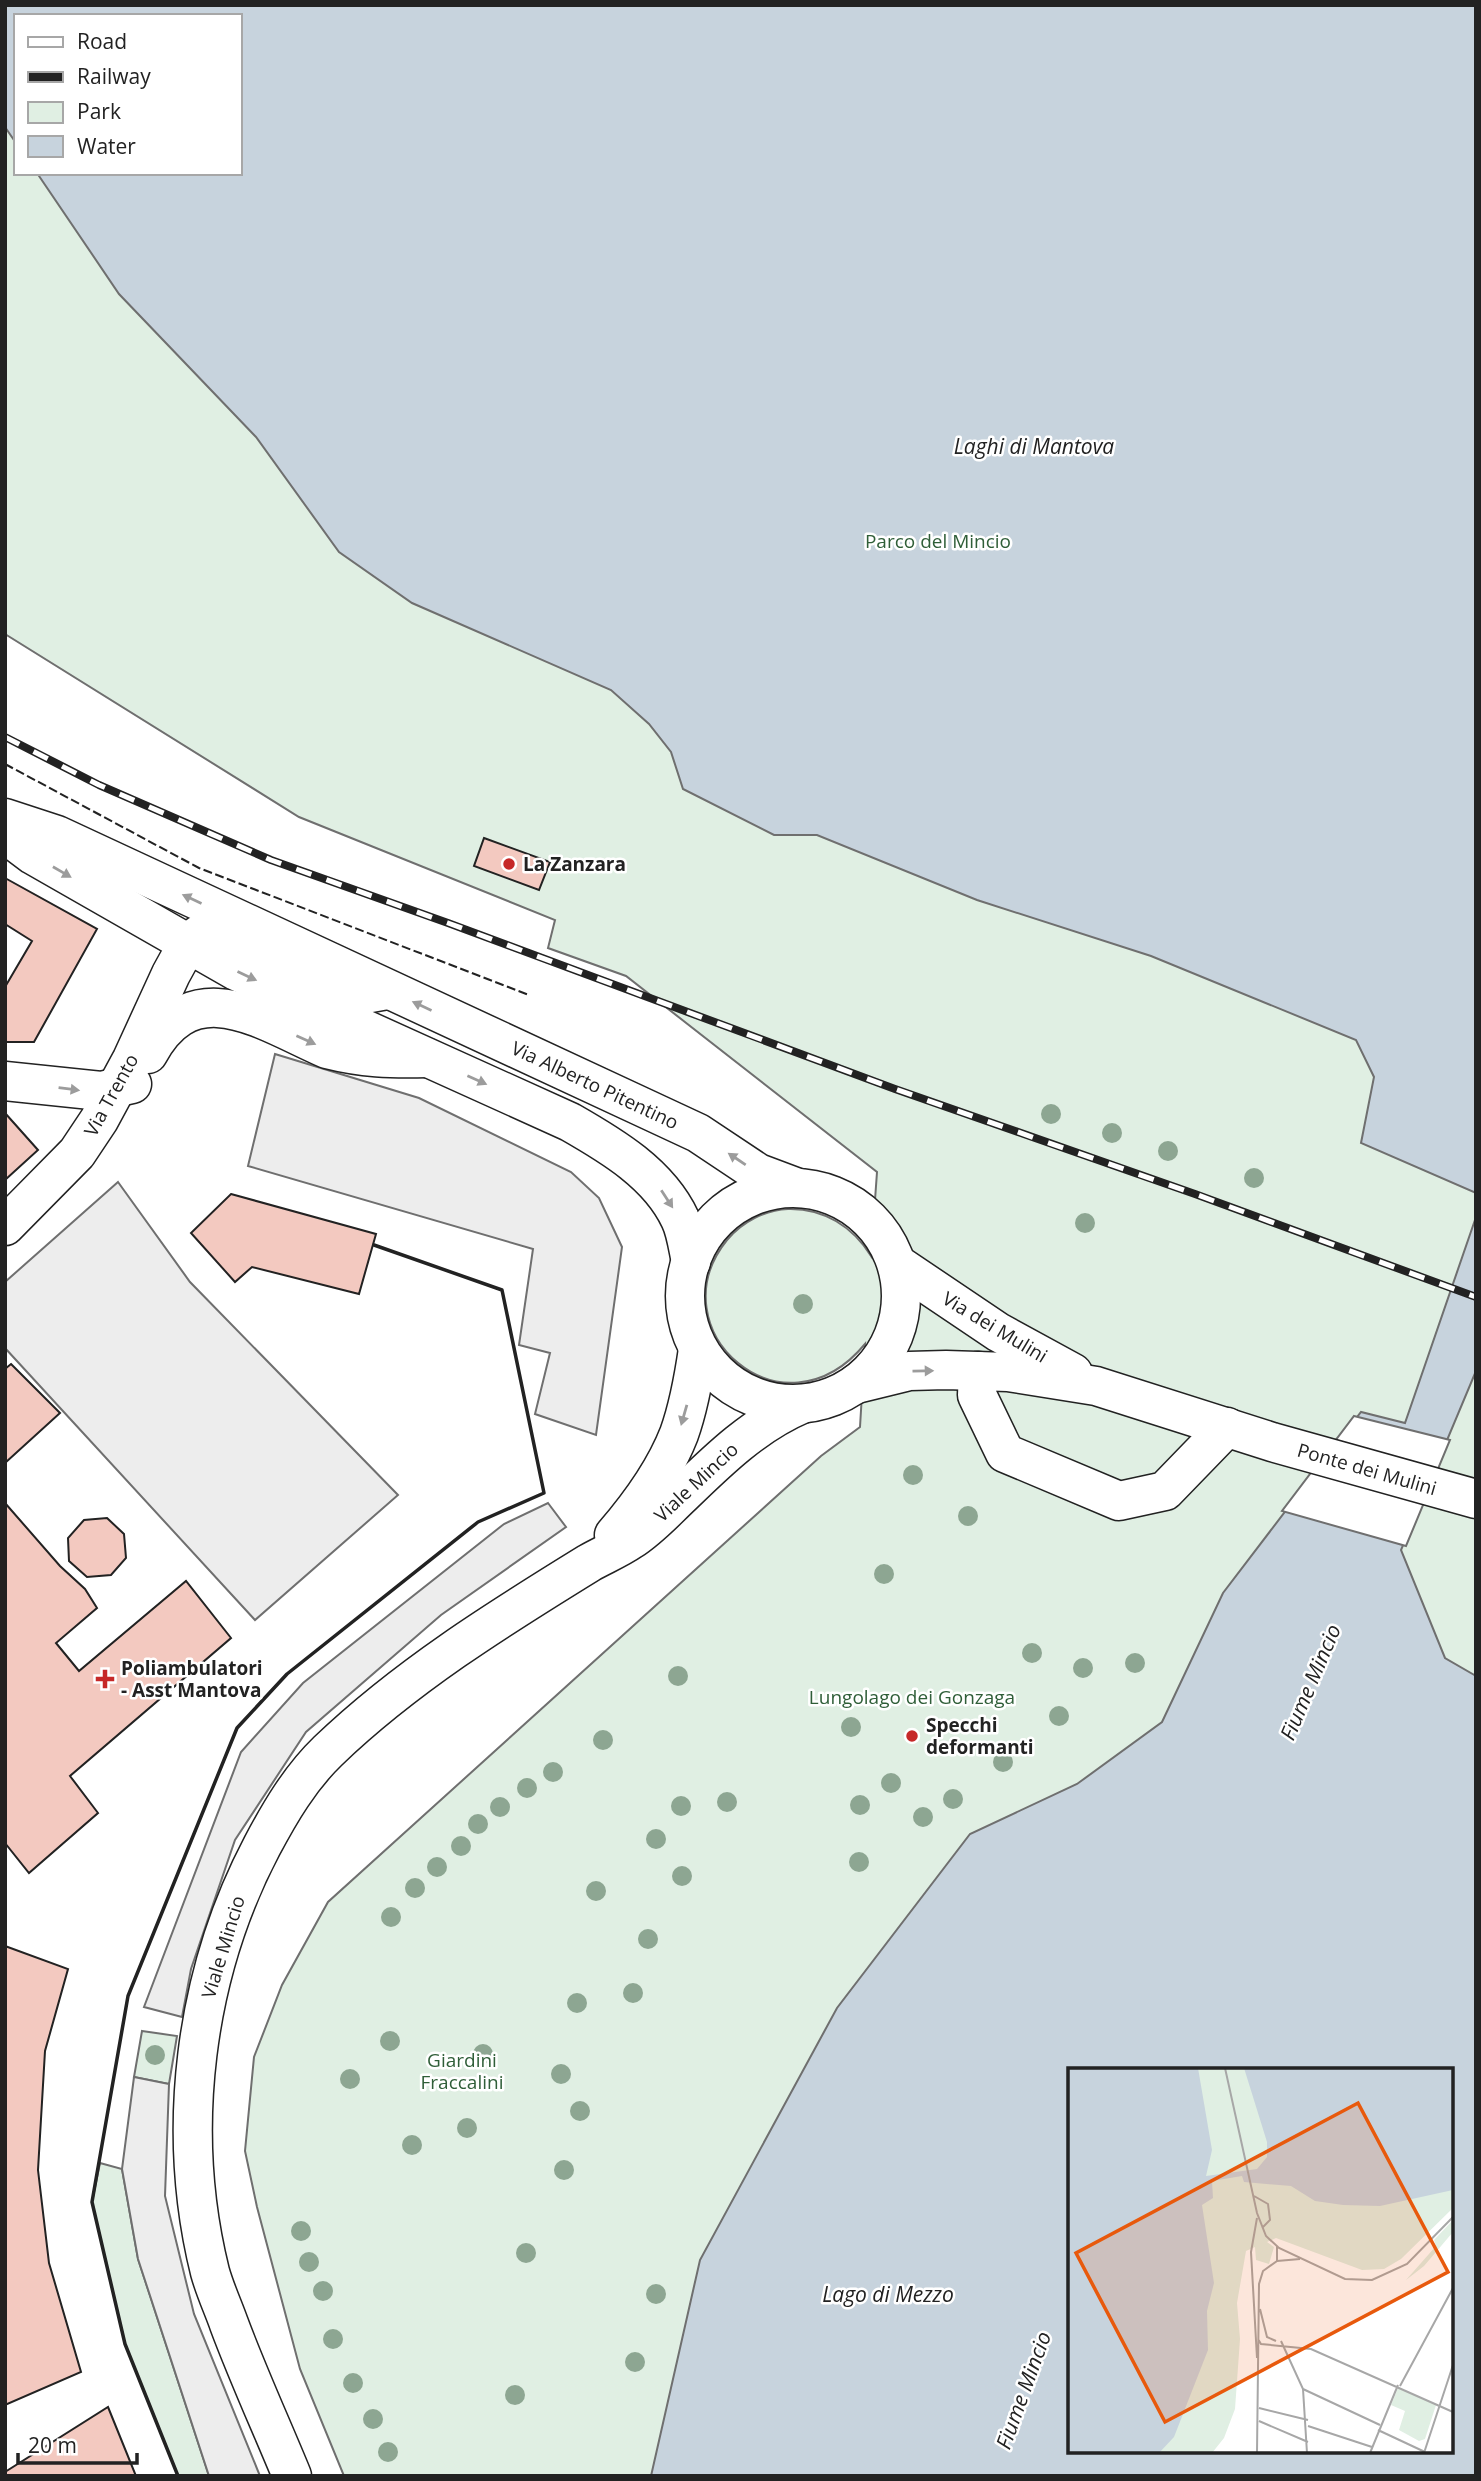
<svg xmlns="http://www.w3.org/2000/svg" width="1481" height="2481" viewBox="0 0 1481 2481" font-family="'Open Sans',sans-serif">
<rect width="100%" height="100%" fill="#fff"/>
<g fill="#e0efe3" stroke="#6f6f6f" stroke-width="2" fill-rule="evenodd">
<path d="M5,5H1476V2476H344L300,2369L257,2207L245,2151L254,2057L282,1985L328,1902L821,1456L860,1427L865,1344C782,1444 655,1329 727,1240C742,1222 765,1210 788,1209C824,1208 853,1227 871,1256L877,1172L626,976L548,948L555,920L299,817L5,634ZM16,16H240V173H16ZM1070,2070H1451V2451H1070Z"/>
<path d="M142,2031L177,2036L169,2084L134,2077Z"/>
<path d="M100,2163L122,2169L138,2259L209,2476H178L125,2344L92,2202Z"/>
</g>
<g fill="#ededed" stroke="#6f6f6f" stroke-width="2">
<path d="M275,1054L419,1098L571,1172L599,1198L622,1247L596,1435L535,1414L550,1353L519,1345L533,1249L248,1166Z"/>
<path d="M118,1182L190,1282L398,1495L255,1620L5,1348V1282Z"/>
<path d="M548,1503L566,1527L441,1615L306,1732L235,1840L191,1969L182,2017L144,2007L241,1752L303,1683L504,1524Z"/>
<path d="M134,2077L169,2084L165,2196L194,2314L260,2476H209L138,2259L122,2169Z"/>
</g>
<g fill="#c7d3dd" stroke="#6f6f6f" stroke-width="2" fill-rule="evenodd">
<path d="M5,5H1476V1193L1361,1143L1374,1077L1356,1040L1151,956L977,900L817,835H774L683,789L671,752L649,724L611,690L412,603L339,552L256,437L119,294L37,173H240V16H16V143L5,127Z"/>
<path d="M1476,1217V1371L1401,1550L1445,1658L1476,1676V2476H651L700,2260L837,2008L970,1834L1077,1784L1162,1722L1223,1593L1361,1412L1405,1423ZM1070,2070H1451V2451H1070Z"/>
</g>
<path fill="#fff" stroke="#6f6f6f" stroke-width="2" d="M1354,1416L1450,1440L1406,1546L1282,1511Z"/>
<g fill="#f3c9c0" stroke="#222" stroke-width="2">
<path d="M484,838L550,862L539,890L474,866Z"/>
<path d="M5,878L97,929L34,1042H5V987L32,941L5,924Z"/>
<path d="M5,1113L38,1150L5,1180Z"/>
<path d="M231,1194L376,1234L359,1294L252,1267L235,1282L191,1233Z"/>
<path d="M11,1364L60,1413L5,1463V1369Z"/>
<path d="M5,1503L60,1566L85,1589L97,1608L56,1643L79,1671L186,1581L231,1638L70,1776L98,1813L29,1873L5,1843Z"/>
<path d="M107,1518L124,1534L126,1558L111,1575L87,1577L69,1561L68,1538L84,1520Z"/>
<path d="M5,1946L68,1969L45,2051L38,2170L49,2263L81,2372L5,2405Z"/>
<path d="M108,2407L136,2476H5V2472Z"/>
</g>
<g fill="none" stroke-linecap="round" stroke-linejoin="round">
<g stroke="#222" stroke-width="41">
<g id="minor">
<path d="M148,1054C193,970 263,1021 327,1049C363,1058 390,1059 427,1058"/>
<path d="M5,1081L101,1091L132,1084"/>
<path d="M5,1226L77,1153L99,1120L132,1059L171,974L188,943L200,934L214,931L225,934L344,991L365,994L387,990"/>
<path d="M978,1371L977,1395L1005,1453L1119,1501L1165,1491L1227,1427"/>
</g>
</g>
<g stroke="#222" stroke-width="41">
<g id="major">
<path d="M5,818L57,835L640,1106L698,1133L758,1173L798,1188"/>
<path d="M5,834L33,855L236,971L570,1122C612,1146 659,1174 680,1219C686,1231 688,1248 691,1262"/>
<circle cx="793" cy="1296" r="108"/>
<path d="M897,1264L998,1332L1073,1373"/>
<path d="M856,1384L909,1371L946,1370L1008,1372L1096,1386L1272,1442L1476,1499"/>
<path d="M614,1535C639,1506 665,1470 679,1434C689,1406 694,1377 698,1349"/>
<path d="M292,2476C271,2425 248,2375 229,2324C223,2307 215,2290 210,2272C175,2131 194,1975 262,1846C280,1812 300,1778 328,1751C405,1677 498,1619 589,1563C603,1555 618,1549 631,1540C650,1528 666,1510 682,1495C719,1459 755,1424 802,1404"/>
</g>
</g>
<use href="#minor" stroke="#fff" stroke-width="38"/>
<use href="#major" stroke="#fff" stroke-width="38"/>
<g stroke="#222" stroke-width="8">
<path id="rail" d="M5,737L99,785L271,860L448,923L895,1089L1195,1194L1476,1297"/>
</g>
<use href="#rail" stroke="#fff" stroke-width="5" stroke-dasharray="16" stroke-linecap="butt"/>
<path stroke="#222" stroke-width="2" stroke-dasharray="9 3.5" stroke-linecap="butt" d="M5,764L199,868L529,995"/>
<path stroke="#222" stroke-width="3.5" d="M178,2476L125,2344L92,2202L128,1996L237,1728L287,1674L478,1522L544,1493L502,1290L374,1245"/>
</g>
<g fill="#8da692">
<circle cx="1051" cy="1114" r="10"/>
<circle cx="1112" cy="1133" r="10"/>
<circle cx="1168" cy="1151" r="10"/>
<circle cx="1254" cy="1178" r="10"/>
<circle cx="1085" cy="1223" r="10"/>
<circle cx="803" cy="1304" r="10"/>
<circle cx="913" cy="1475" r="10"/>
<circle cx="968" cy="1516" r="10"/>
<circle cx="884" cy="1574" r="10"/>
<circle cx="1032" cy="1653" r="10"/>
<circle cx="1135" cy="1663" r="10"/>
<circle cx="1083" cy="1668" r="10"/>
<circle cx="678" cy="1676" r="10"/>
<circle cx="1059" cy="1716" r="10"/>
<circle cx="851" cy="1727" r="10"/>
<circle cx="603" cy="1740" r="10"/>
<circle cx="1003" cy="1762" r="10"/>
<circle cx="553" cy="1772" r="10"/>
<circle cx="891" cy="1783" r="10"/>
<circle cx="527" cy="1788" r="10"/>
<circle cx="953" cy="1799" r="10"/>
<circle cx="727" cy="1802" r="10"/>
<circle cx="860" cy="1805" r="10"/>
<circle cx="681" cy="1806" r="10"/>
<circle cx="500" cy="1807" r="10"/>
<circle cx="923" cy="1817" r="10"/>
<circle cx="478" cy="1824" r="10"/>
<circle cx="656" cy="1839" r="10"/>
<circle cx="461" cy="1846" r="10"/>
<circle cx="859" cy="1862" r="10"/>
<circle cx="437" cy="1867" r="10"/>
<circle cx="682" cy="1876" r="10"/>
<circle cx="415" cy="1888" r="10"/>
<circle cx="596" cy="1891" r="10"/>
<circle cx="391" cy="1917" r="10"/>
<circle cx="648" cy="1939" r="10"/>
<circle cx="633" cy="1993" r="10"/>
<circle cx="577" cy="2003" r="10"/>
<circle cx="390" cy="2041" r="10"/>
<circle cx="483" cy="2054" r="10"/>
<circle cx="155" cy="2055" r="10"/>
<circle cx="561" cy="2074" r="10"/>
<circle cx="350" cy="2079" r="10"/>
<circle cx="580" cy="2111" r="10"/>
<circle cx="467" cy="2128" r="10"/>
<circle cx="412" cy="2145" r="10"/>
<circle cx="564" cy="2170" r="10"/>
<circle cx="301" cy="2231" r="10"/>
<circle cx="526" cy="2253" r="10"/>
<circle cx="309" cy="2262" r="10"/>
<circle cx="323" cy="2291" r="10"/>
<circle cx="656" cy="2294" r="10"/>
<circle cx="333" cy="2339" r="10"/>
<circle cx="635" cy="2362" r="10"/>
<circle cx="353" cy="2383" r="10"/>
<circle cx="515" cy="2395" r="10"/>
<circle cx="373" cy="2419" r="10"/>
<circle cx="388" cy="2452" r="10"/>
</g>
<defs><path id="oneway-solid" d="M-6-.8H1V-3.2L6.5 0L1 3.2V.8H-6Z" transform="scale(1.75)"/></defs>
<g fill="#9c9c9c">
<use href="#oneway-solid" transform="translate(62 872) rotate(30)"/>
<use href="#oneway-solid" transform="translate(192 899) rotate(-155)"/>
<use href="#oneway-solid" transform="translate(247 976) rotate(25)"/>
<use href="#oneway-solid" transform="translate(422 1006) rotate(-155)"/>
<use href="#oneway-solid" transform="translate(306 1040) rotate(24)"/>
<use href="#oneway-solid" transform="translate(477 1080) rotate(24)"/>
<use href="#oneway-solid" transform="translate(69 1089) rotate(7)"/>
<use href="#oneway-solid" transform="translate(737 1159) rotate(-146)"/>
<use href="#oneway-solid" transform="translate(667 1199) rotate(57)"/>
<use href="#oneway-solid" transform="translate(923 1371) rotate(-1)"/>
<use href="#oneway-solid" transform="translate(684 1415) rotate(106)"/>
</g>
<g fill="#c62828" stroke="#fff" stroke-width="2.5">
<circle cx="509" cy="864" r="7"/>
<path d="M101.5 1668.5h7v7h7v7h-7v7h-7v-7h-7v-7h7z"/>
<circle cx="912" cy="1736" r="7"/>
</g>
<g text-anchor="middle" dominant-baseline="central" stroke-width="5" stroke-linejoin="round" paint-order="stroke">
<g font-size="19" fill="#2f5e38" stroke="#fff">
<text x="938" y="541">Parco del Mincio</text>
<text x="912" y="1697">Lungolago dei Gonzaga</text>
<text x="462" y="2060">Giardini<tspan x="462" dy="22">Fraccalini</tspan></text>
</g>
<g font-size="19" font-weight="bold" fill="#222" stroke="#fff" text-anchor="start">
<text x="523" y="864">La Zanzara</text>
<text x="121" y="1668">Poliambulatori<tspan x="121" dy="22">- Asst Mantova</tspan></text>
<text x="926" y="1725">Specchi<tspan x="926" dy="22">deformanti</tspan></text>
</g>
<g font-size="19" fill="#222" stroke="#fff">
<text transform="translate(595 1085) rotate(25)">Via Alberto Pitentino</text>
<text transform="translate(111 1095) rotate(-61)">Via Trento</text>
<text transform="translate(995 1327) rotate(31)">Via dei Mulini</text>
<text transform="translate(1367 1469) rotate(16)">Ponte dei Mulini</text>
<text transform="translate(696 1482) rotate(-43)">Viale Mincio</text>
<text transform="translate(223 1947) rotate(-73)">Viale Mincio</text>
</g>
<g font-size="21" font-style="italic" fill="#222" stroke="#fff">
<text x="1034" y="446">Laghi di Mantova</text>
<text transform="translate(1310 1682) rotate(-67)">Fiume Mincio</text>
<text x="888" y="2294">Lago di Mezzo</text>
<text transform="translate(1023 2390) rotate(-70)">Fiume Mincio</text>
</g>
</g>
<g transform="translate(1068 2068)">
<rect width="385" height="385" fill="#fff"/>
<path d="M0,0H385V140L333,191L316,201L294,202L208,170L199,174L206,179L201,196L188,192L187,179L178,183L169,235L172,271L167,341L156,370L144,385H0ZM385,152V164L356,198L338,212L368,178L366,172ZM330,320L368,337L357,371L351,373L331,362L337,343L323,337Z" fill="#e0efe3"/>
<path d="M0,0H130L144,82L138,108L189,101L199,89V74L176,0H385V122L312,138L275,137L247,133L223,118L176,114L174,108L144,113L145,130L134,137L146,215L139,243L140,282L106,369L91,385H0Z" fill="#c7d3dd"/>
<path fill="none" stroke="#a7a7a7" stroke-width="2" d="M157,0L189,145L198,168L211,180L277,211L304,212L339,196L385,149M186,128L200,136L202,152L194,160M209,193L232,191M192,241L199,269L208,273M190,271L193,276L243,281L385,344M213,273L235,321L239,385M189,290L183,184L189,150M332,318L385,220M235,321L312,357M191,340L240,352M191,353L240,374M240,358L304,379M310,362L357,384M189,385L191,216L195,203L209,193V178M302,385L330,317M356,385L385,297"/>
<path fill="#e8590c" fill-opacity="0.15" stroke="#e8590c" stroke-width="3.5" d="M290,35L380,204L97,354L8,185Z"/>
<rect width="385" height="385" fill="none" stroke="#222" stroke-width="3.5"/>
</g>
<rect width="1481" height="2481" fill="none" stroke="#222222" stroke-width="14"/>
<rect x="14" y="14" width="228" height="161" fill="#ffffff" stroke="#a7a7a7" stroke-width="2"/>
<rect x="28" y="37" width="35" height="10" fill="#ffffff" stroke="#a7a7a7" stroke-width="2"/>
<text x="77" y="49" font-size="21" fill="#222222">Road</text>
<rect x="28" y="72" width="35" height="10" fill="#222222" stroke="#a7a7a7" stroke-width="2"/>
<text x="77" y="84" font-size="21" fill="#222222">Railway</text>
<rect x="28" y="102" width="35" height="21" fill="#e0efe3" stroke="#a7a7a7" stroke-width="2"/>
<text x="77" y="119" font-size="21" fill="#222222">Park</text>
<rect x="28" y="136" width="35" height="21" fill="#c7d3dd" stroke="#a7a7a7" stroke-width="2"/>
<text x="77" y="154" font-size="21" fill="#222222">Water</text>
<path d="M18 2453v10h119v-10" fill="none" stroke="#222222" stroke-width="3.5"/>
<text x="28" y="2453" font-size="21" fill="#222222" stroke="#ffffff" stroke-width="5" paint-order="stroke">20 m</text>
</svg>
